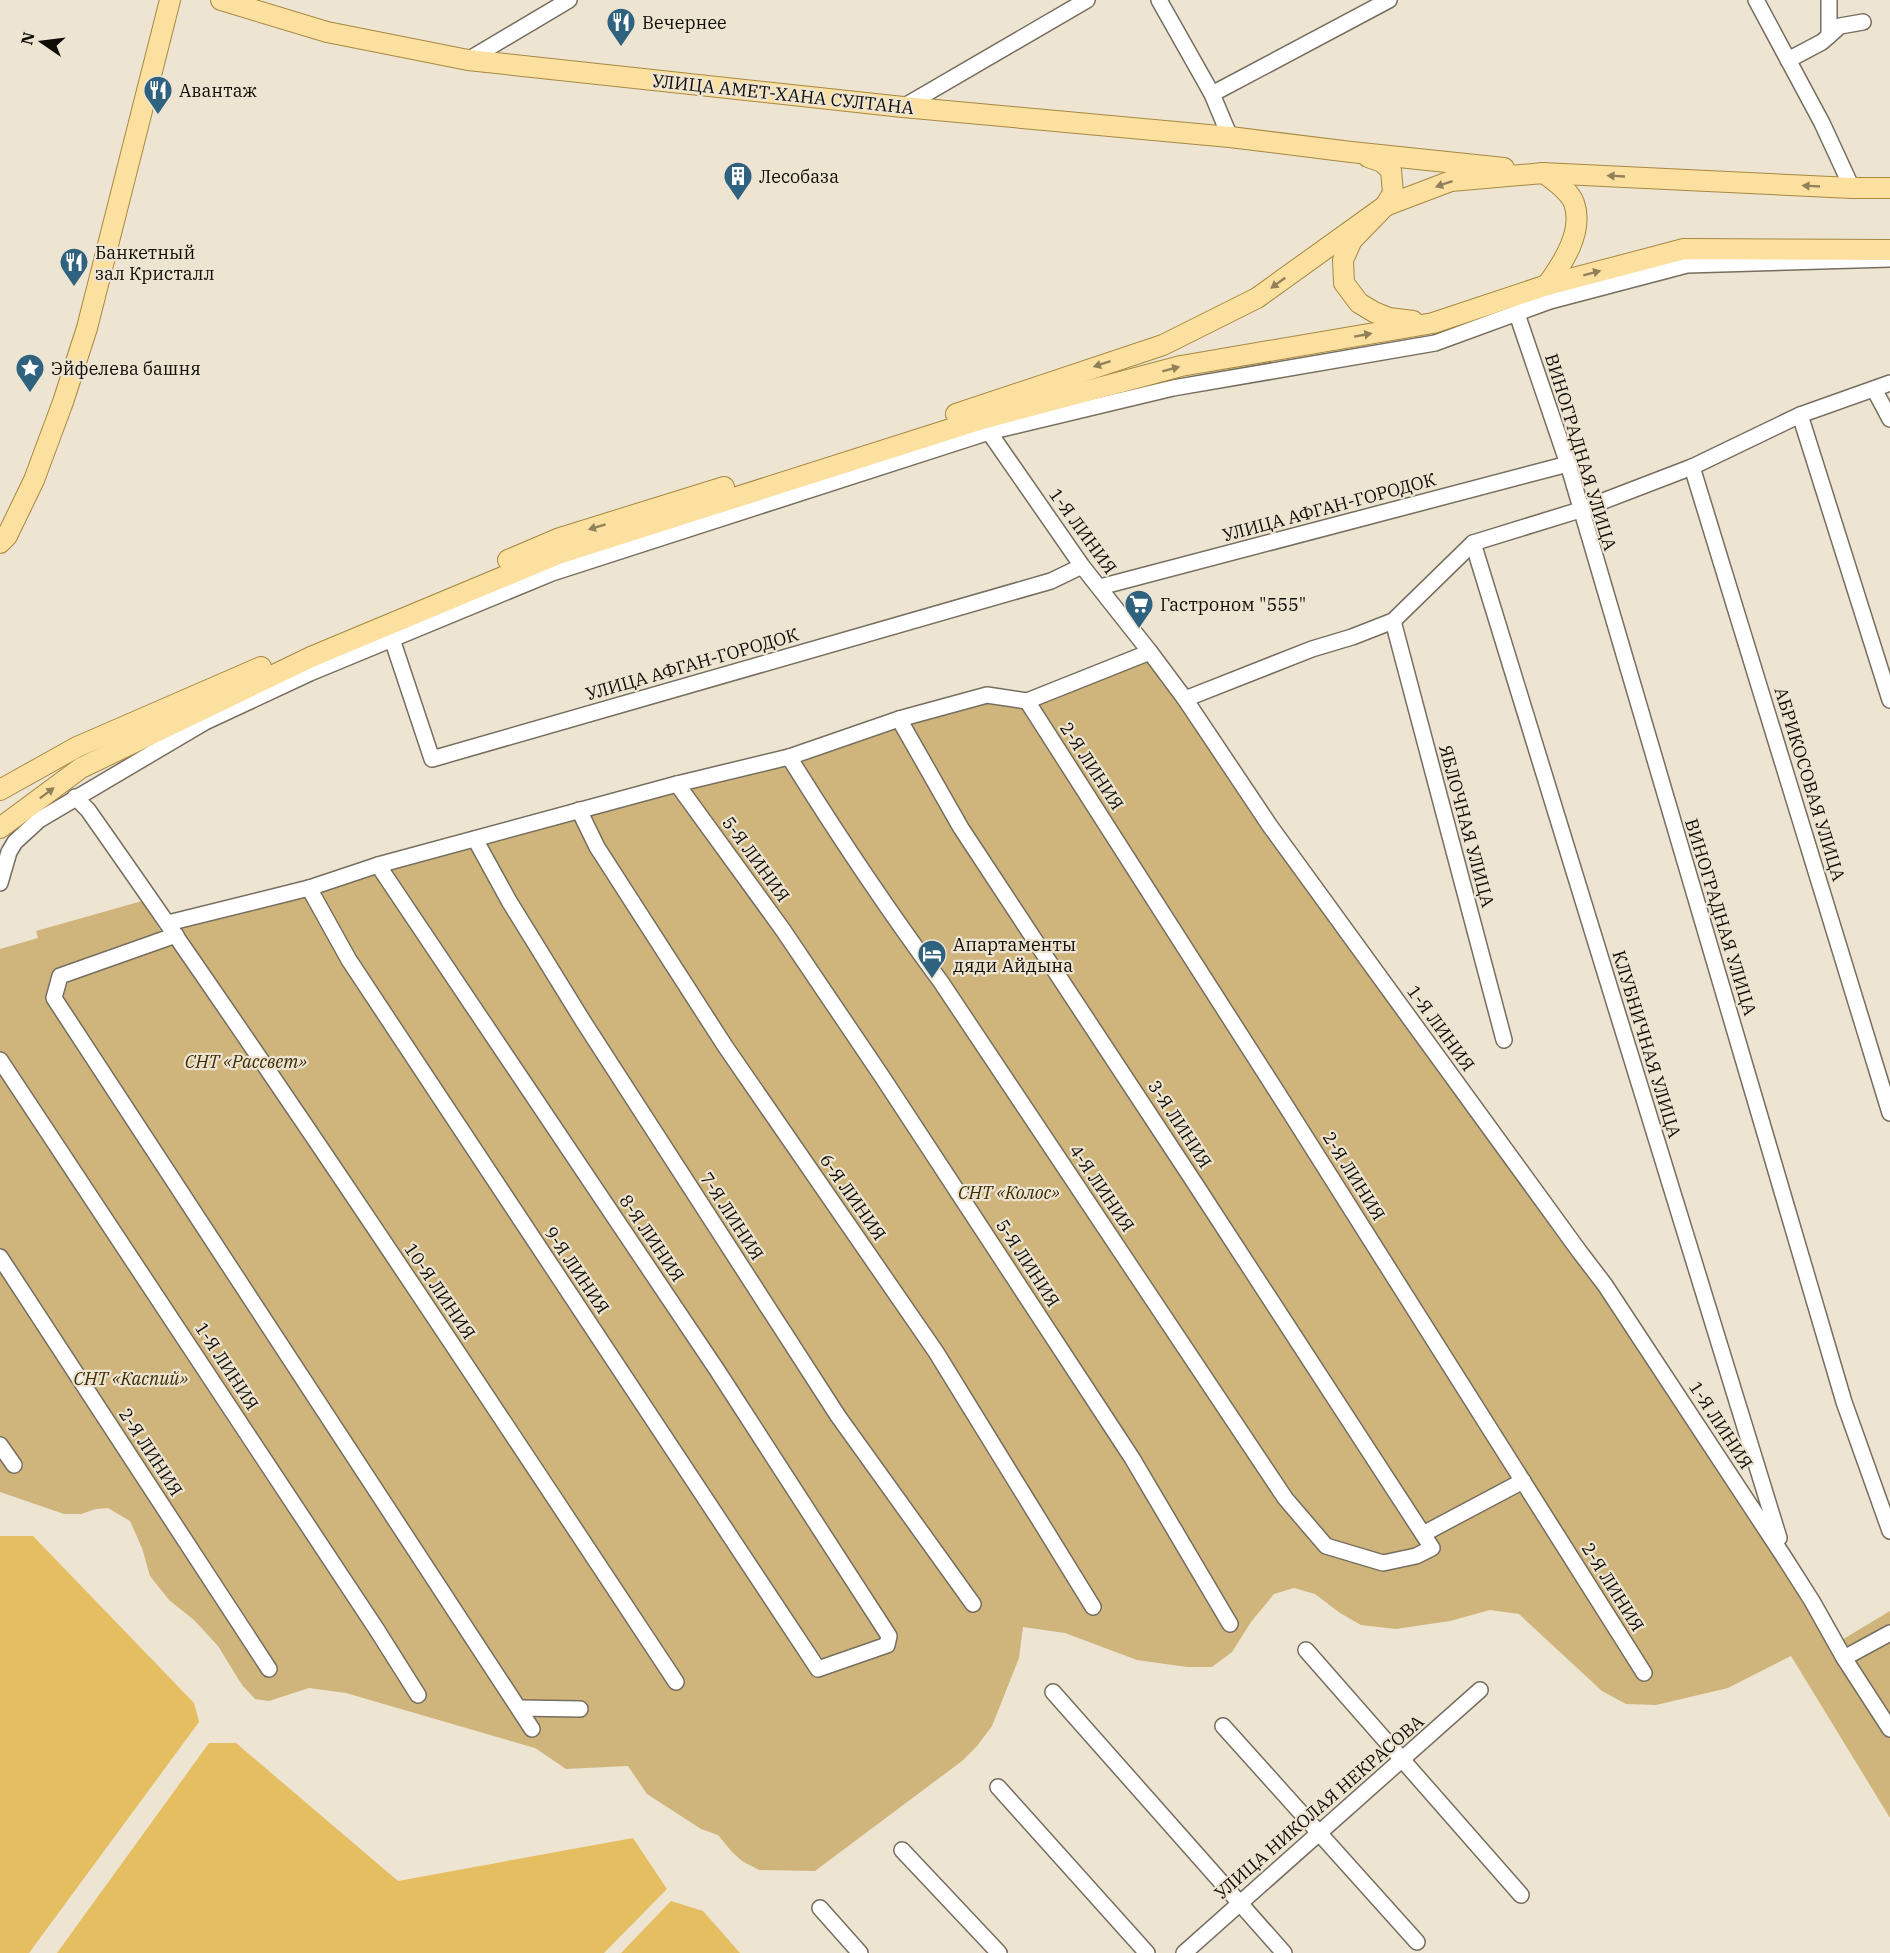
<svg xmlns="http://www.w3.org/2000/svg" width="1890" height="1953" viewBox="0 0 1890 1953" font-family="'IBM Plex Serif',serif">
<rect width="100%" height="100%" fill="#ede4d2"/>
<path fill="#cfb57b" d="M1158,652L1261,805L1433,1046L1840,1641L1890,1611V1818L1791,1656L1728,1688L1656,1705L1626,1704L1602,1691L1519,1614L1490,1610L1450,1621L1396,1629L1361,1625L1340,1613L1315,1594L1294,1588L1274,1594L1251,1622L1232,1652L1212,1667H1187L1137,1660L1065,1633L1023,1627L1019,1658L992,1726L977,1746L962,1761L815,1871L759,1870L742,1861L732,1852L718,1835L701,1829L647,1794L628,1766L566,1769L535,1748L346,1693L309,1688L269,1701L255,1699L242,1685L218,1646L194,1620L169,1600L150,1576L142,1548L130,1521L108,1508L96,1509L81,1514H64L0,1492V949L38,938L36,931L142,901L162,933L298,892L982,701L1022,705Z"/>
<g fill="#e5be62">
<path d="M0,1536H33L194,1703L199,1722L29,1953H0Z"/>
<path d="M209,1743H236L398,1881L633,1838L667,1889L604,1953H57Z"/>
<path d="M671,1901L703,1911L740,1953H621Z"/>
</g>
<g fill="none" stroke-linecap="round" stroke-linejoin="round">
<g stroke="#766e5e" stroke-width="18">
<g id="minor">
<path d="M1159,0L1212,94L1230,137"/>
<path d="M1756,0L1822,123L1852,188"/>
<path d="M1829,0V36"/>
<path d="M468,60L569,0"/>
<path d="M1788,60L1822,42L1840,26L1863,22"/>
<path d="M1212,94L1389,0"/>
<path d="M903,107L1087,0"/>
<path d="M1517,314L1568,464L1844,1402L1890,1531"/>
<path d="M1874,389L1890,419"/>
<path d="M1800,415L1890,700"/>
<path d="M989,432L1082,566L1150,652L1185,699L1270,826L1579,1251L1605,1285L1784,1557L1812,1601L1844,1658L1890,1729"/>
<path d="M1692,467L1890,1113"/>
<path d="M1473,543L1779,1538"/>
<path d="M1100,587L1568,464"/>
<path d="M1393,621L1504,1040"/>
<path d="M392,639L432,759L1051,581L1082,566"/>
<path d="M1185,699L1312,649L1352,637L1393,621L1473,543L1580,510L1692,467L1800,415L1890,383"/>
<path d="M1027,701L1286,1106L1644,1673"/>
<path d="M789,757C837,834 887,909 941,982L1285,1498L1326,1546L1383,1563L1416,1556L1432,1548L1194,1182L961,828L899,719"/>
<path d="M677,784L783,930L883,1078L1132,1458L1230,1624"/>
<path d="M75,797L88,810C290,1097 483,1390 676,1682"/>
<path d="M579,810L597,847L725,1046L936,1352L1093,1607"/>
<path d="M475,839L509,901L583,1021L838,1416L973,1604"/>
<path d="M0,883L9,852L15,842L39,820L205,722L310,673L552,573L989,432L1173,388L1435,343L1550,301L1687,265L1890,259"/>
<path d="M309,888L349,960L818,1669L887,1645L889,1636L717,1370L378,865"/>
<path d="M168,923L309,888L378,865L677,784L789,757L899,719L987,695L1027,701L1150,652"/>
<path d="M176,935L60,976L54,998L532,1729"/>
<path d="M0,1060L377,1630L418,1695"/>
<path d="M0,1257L269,1669"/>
<path d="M0,1445L14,1465"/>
<path d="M1423,1534L1523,1481"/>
<path d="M1306,1650L1521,1895"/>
<path d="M1844,1658L1890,1633"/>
<path d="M1053,1692L1284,1953"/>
<path d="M519,1708L580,1709"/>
<path d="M1223,1726L1417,1942"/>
<path d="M998,1787L1147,1953"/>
<path d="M902,1850L999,1953"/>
<path d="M820,1908L860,1953"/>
<path d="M1184,1953L1480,1690"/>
</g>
</g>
<g stroke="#a78841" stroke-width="22">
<g id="major">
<path d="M221,0L327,32L468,60L903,107L1230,137L1351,152L1504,168"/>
<path d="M1368,157L1382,162L1391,170L1393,193L1385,206L1352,240L1343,260L1344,283L1359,303L1374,312L1389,318L1413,321"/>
<path d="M1542,173L1852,188H1890"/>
<path d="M956,414L1163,345L1257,298L1385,206L1451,181L1544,173C1554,181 1569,190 1574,203C1584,231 1563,263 1547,285"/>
<path d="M0,543L7,536L34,480L63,402L87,328L170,0"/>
<path d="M508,560L560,538L724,487"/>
<path d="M0,790L77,747L261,667"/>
<path d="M0,828L81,768L311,657L558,554L982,419L1181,366L1433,323L1547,285L1684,249L1890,250"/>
</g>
</g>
<use href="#minor" stroke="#fff" stroke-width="15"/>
<use href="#major" stroke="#fbe0a0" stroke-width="20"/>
</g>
<defs><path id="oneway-solid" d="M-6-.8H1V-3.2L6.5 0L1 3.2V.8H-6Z" transform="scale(1.5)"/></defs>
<g fill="#91815b">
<use href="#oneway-solid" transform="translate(1616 176) rotate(-177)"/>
<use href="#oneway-solid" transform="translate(1444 184) rotate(161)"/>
<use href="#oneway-solid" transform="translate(1811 186) rotate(-177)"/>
<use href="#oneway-solid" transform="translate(1592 273) rotate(-15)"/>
<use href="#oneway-solid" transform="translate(1278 283) rotate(144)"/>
<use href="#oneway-solid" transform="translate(1363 335) rotate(-10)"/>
<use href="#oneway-solid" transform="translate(1102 364) rotate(162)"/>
<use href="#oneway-solid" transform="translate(1171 369) rotate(-15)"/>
<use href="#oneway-solid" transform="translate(597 527) rotate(163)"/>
<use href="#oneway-solid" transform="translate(47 793) rotate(-37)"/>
</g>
<defs>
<g id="restaurant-pin" transform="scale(1.5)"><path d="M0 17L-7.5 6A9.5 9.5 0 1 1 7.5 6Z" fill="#2f627f" stroke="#ede4d2"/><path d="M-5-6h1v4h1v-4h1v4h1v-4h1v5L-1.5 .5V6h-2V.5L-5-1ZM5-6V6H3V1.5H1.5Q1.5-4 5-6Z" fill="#fff"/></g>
<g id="building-pin" transform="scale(1.5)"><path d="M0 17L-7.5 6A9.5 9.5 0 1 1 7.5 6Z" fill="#2f627f" stroke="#ede4d2"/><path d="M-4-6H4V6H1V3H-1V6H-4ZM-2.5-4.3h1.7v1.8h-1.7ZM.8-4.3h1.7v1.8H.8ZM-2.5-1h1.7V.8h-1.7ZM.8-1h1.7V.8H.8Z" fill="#fff"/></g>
<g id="sight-pin" transform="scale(1.5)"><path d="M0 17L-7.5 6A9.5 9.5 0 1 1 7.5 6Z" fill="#2f627f" stroke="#ede4d2"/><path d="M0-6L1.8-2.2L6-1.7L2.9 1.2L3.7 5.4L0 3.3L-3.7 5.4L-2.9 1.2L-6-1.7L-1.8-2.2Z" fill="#fff"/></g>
<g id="supermarket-pin" transform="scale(1.5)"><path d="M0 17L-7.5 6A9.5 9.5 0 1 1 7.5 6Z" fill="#2f627f" stroke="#ede4d2"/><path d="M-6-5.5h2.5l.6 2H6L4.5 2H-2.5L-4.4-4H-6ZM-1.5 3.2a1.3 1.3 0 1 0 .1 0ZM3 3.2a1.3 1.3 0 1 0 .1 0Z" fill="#fff"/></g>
<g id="hotel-pin" transform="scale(1.5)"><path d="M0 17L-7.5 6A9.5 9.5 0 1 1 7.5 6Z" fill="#2f627f" stroke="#ede4d2"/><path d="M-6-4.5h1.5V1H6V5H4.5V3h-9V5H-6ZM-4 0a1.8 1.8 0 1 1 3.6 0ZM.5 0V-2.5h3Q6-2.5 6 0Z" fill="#fff"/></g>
</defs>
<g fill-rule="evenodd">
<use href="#restaurant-pin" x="621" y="22"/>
<use href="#restaurant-pin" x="158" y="90"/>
<use href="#building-pin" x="738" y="176"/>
<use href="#restaurant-pin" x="74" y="262"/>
<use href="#sight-pin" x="30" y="368"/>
<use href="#supermarket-pin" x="1139" y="604"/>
<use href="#hotel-pin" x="932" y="954"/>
</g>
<g text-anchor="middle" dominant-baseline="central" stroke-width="4.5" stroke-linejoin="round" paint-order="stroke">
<g font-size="18" fill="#100d07" stroke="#ede4d2" text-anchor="start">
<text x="642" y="22">Вечернее</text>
<text x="179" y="90">Авантаж</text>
<text x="759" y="176">Лесобаза</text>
<text x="95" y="252">Банкетный<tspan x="95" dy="21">зал Кристалл</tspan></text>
<text x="51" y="368">Эйфелева башня</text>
<text x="1160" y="604">Гастроном "555"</text>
<text x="953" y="944">Апартаменты<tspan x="953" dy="21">дяди Айдына</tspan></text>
</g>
<g font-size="18" fill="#100d07" stroke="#ede4d2">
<text transform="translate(783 94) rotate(6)">УЛИЦА АМЕТ-ХАНА СУЛТАНА</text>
<text transform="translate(1581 452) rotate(73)">ВИНОГРАДНАЯ УЛИЦА</text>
<text transform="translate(1329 507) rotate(-15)">УЛИЦА АФГАН-ГОРОДОК</text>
<text transform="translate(1083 531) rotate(54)">1-Я ЛИНИЯ</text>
<text transform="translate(692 664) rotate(-16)">УЛИЦА АФГАН-ГОРОДОК</text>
<text transform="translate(1092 766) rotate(57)">2-Я ЛИНИЯ</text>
<text transform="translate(1810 784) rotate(73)">АБРИКОСОВАЯ УЛИЦА</text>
<text transform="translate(1467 826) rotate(75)">ЯБЛОЧНАЯ УЛИЦА</text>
<text transform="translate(756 859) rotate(54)">5-Я ЛИНИЯ</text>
<text transform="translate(1721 917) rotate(73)">ВИНОГРАДНАЯ УЛИЦА</text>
<text transform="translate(1441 1028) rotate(54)">1-Я ЛИНИЯ</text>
<text transform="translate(1647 1044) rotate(73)">КЛУБНИЧНАЯ УЛИЦА</text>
<text transform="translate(1180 1124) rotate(57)">3-Я ЛИНИЯ</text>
<text transform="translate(1354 1176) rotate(58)">2-Я ЛИНИЯ</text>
<text transform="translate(1102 1188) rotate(56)">4-Я ЛИНИЯ</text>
<text transform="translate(853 1197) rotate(55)">6-Я ЛИНИЯ</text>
<text transform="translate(732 1216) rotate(57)">7-Я ЛИНИЯ</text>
<text transform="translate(652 1238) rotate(56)">8-Я ЛИНИЯ</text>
<text transform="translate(1028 1263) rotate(57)">5-Я ЛИНИЯ</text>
<text transform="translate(577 1270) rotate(56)">9-Я ЛИНИЯ</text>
<text transform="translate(440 1291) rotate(56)">10-Я ЛИНИЯ</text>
<text transform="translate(227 1366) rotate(57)">1-Я ЛИНИЯ</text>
<text transform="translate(1721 1425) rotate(57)">1-Я ЛИНИЯ</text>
<text transform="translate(151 1452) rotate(57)">2-Я ЛИНИЯ</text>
<text transform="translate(1613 1587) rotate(58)">2-Я ЛИНИЯ</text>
<text transform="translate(1319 1807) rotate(-41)">УЛИЦА НИКОЛАЯ НЕКРАСОВА</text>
</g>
<g font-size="18" font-style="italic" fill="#3c2c03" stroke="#ede4d2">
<text x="246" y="1061">СНТ «Рассвет»</text>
<text x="1009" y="1192">СНТ «Колос»</text>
<text x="131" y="1378">СНТ «Каспий»</text>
</g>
</g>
<g transform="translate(42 42) rotate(284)" stroke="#ede4d2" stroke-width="4.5" paint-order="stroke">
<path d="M0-4.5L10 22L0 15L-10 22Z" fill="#100d07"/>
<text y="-9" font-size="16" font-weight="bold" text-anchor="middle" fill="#100d07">N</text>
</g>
</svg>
